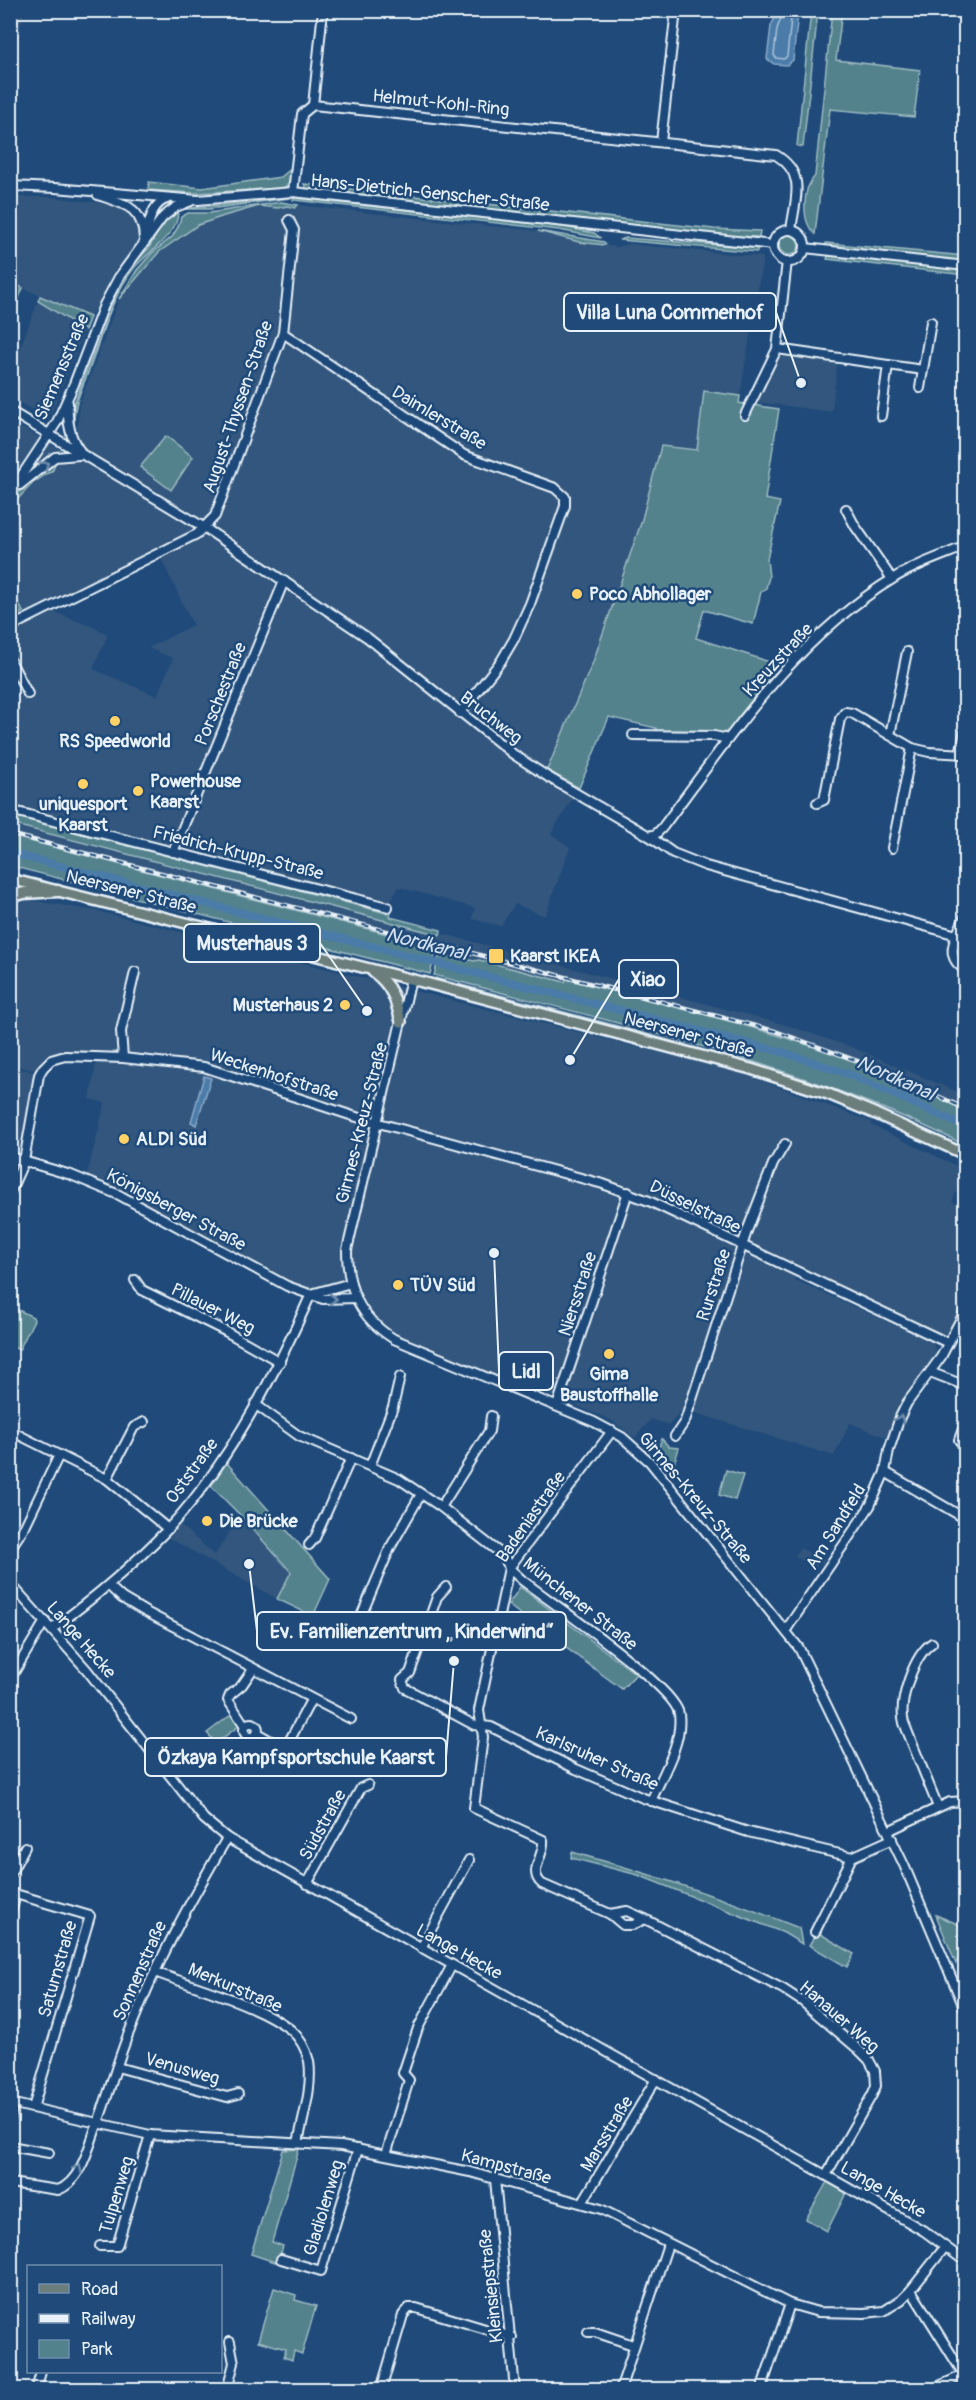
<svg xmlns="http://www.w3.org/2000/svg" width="976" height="2400" viewBox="0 0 976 2400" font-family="Pangolin,sans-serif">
<rect width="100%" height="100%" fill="#1f4a7a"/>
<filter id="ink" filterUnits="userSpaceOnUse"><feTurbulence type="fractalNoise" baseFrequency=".0167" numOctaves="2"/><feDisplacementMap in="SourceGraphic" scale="12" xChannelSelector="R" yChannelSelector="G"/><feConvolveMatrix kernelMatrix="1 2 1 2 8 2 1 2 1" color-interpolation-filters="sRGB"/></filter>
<g filter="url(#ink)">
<g fill="#33577d">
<path d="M11,11H25L11,52Z"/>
<path d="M10,197H51L118,205L131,212L140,228L139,239L90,317L11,283Z"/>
<path d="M286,205L295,208L298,205L538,231L579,242L617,247L629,244L763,257L740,396L704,391L697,450L661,446L641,523L593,662L547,769L579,788L551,834L570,847L545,916L515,904L501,926L472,919L475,908L399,887L389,904L11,807V735L21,688L11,667V633L55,612L93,627L108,634L93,669L157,696L173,658L148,648L193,625L157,550L11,623L10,421L61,450L78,425L79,405L119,299L159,252L198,225L224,216L259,206L278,208Z"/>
<path d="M38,301L85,330L51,414L42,415L11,398V381L15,371L14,364Z"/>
<path d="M779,355L837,363L832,412L757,402Z"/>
<path d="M10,824L439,935L440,933L786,1025L854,1048L965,1095V1111L867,1066L776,1035L567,979L565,983L479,960L474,961L435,951L437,947L11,836Z"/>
<path d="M29,900L97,911L741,1073L872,1122L871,1125L965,1170V1174L952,1201L965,1209V1295L951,1328L947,1333H935L798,1270L795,1280L933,1342L935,1349V1356L904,1398L893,1419L888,1438L850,1423L834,1456L683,1409L669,1425L651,1419L635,1438L611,1420L555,1397L395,1338L369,1319L352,1282L316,1291L299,1290L86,1179L105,1103L90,1099L97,1057H58L40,1072L11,1064V906Z"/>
<path d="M11,1067L39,1073L24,1161L11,1157Z"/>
<path d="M240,1515L291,1572L277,1599L169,1538L180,1525L215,1555Z"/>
<path d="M799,1548L825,1559L822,1564L819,1563L817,1567L795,1557Z"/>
</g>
<g fill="#52828c" stroke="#9dbac2" stroke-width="1.5">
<path d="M811,11H818L803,147L797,146Z"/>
<path d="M832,11H842L836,60L920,70L914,117L830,109L815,234C801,222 802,189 815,176Z"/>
<path d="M292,168L291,182L283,188L195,193L148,190L149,182L202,188L281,177Z"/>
<path d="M304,184L714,229L760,231L759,237L713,235L307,190Z"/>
<path d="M290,198L209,209H181Z"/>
<path d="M294,198L564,227L594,233L601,238L559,230L293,200Z"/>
<path d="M281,202L298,205L295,208L287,206L278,208L259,206L224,216L198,225L159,252L119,299L137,270L151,254L172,237L178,227L181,217L188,213H209Z"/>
<path d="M174,212L178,213C178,234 148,252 135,267C112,295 102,334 90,368C83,386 74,403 74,422L72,423L74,404L118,288L134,263L149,248L161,226Z"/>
<path d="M538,231L604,242L605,245L579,242Z"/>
<circle cx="789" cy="245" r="10"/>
<path d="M626,238L757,248V252L619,240Z"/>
<path d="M826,243L965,256V262L825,247Z"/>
<path d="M828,256L965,270V275L827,259Z"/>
<path d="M11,283L23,288L11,317H10Z"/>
<path d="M40,296L90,317L85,330L38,301Z"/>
<path d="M704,391L740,396L739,403L779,409L765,499L780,502L767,559L769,577L766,588L761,592L753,624L704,610L696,638L779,665L728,732L656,733V728L609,717L579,788L547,770L593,662L641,523L661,446L697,450Z"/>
<path d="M166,436L193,457L171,490L140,467Z"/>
<path d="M55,462L53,470L34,482L11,506L10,502L34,477Z"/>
<path d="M14,593L23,612L11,619V595Z"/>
<path d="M10,815L386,913L391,912L390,917L441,930L440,935L11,824Z"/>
<path d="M11,836L437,947L430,974L11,866Z"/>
<path d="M440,953L474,961L479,960L565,982L566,979C656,1002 747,1023 835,1054C880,1070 923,1090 965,1111V1145C797,1062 614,1023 434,975Z"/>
<path d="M435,978C615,1026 798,1066 965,1148V1151L878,1110L780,1073L724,1056Z"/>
<path d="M10,1306L33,1317L34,1320L19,1350L11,1346Z"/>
<path d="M662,1439L669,1447L679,1448L673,1467L668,1472L655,1456Z"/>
<path d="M226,1462L330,1579L313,1616L277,1599L291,1572L240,1515L211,1486Z"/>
<path d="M726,1470L743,1475L735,1500L719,1495Z"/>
<path d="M520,1587L636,1674L622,1689L508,1605Z"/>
<path d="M232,1714L240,1725L216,1743L207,1733Z"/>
<path d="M572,1852C649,1873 724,1898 799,1928L802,1944L784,1933L638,1875L571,1858Z"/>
<path d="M936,1915L965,1927V1942L956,1964Z"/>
<path d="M817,1932L854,1954L847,1967L809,1945Z"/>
<path d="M299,2149L272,2242L283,2246L278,2263L251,2254L283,2150Z"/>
<path d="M827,2182L846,2193L827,2231L806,2219Z"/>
<path d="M274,2288L296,2295L295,2300L316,2306L302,2354L294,2351L292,2360L284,2357L286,2349L258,2341Z"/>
</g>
<g fill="#4c7ba9" stroke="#8aaac9" stroke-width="1.5">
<path d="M778,11H797L798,13L793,60L787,65L774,64L767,59L771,26Z"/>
<path d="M204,1076L211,1078L196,1125L191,1122Z"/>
</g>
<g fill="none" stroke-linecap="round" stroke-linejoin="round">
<path stroke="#aac2d8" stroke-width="1.5" d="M784,10L777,29L774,55L776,58L784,59L787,56L792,10"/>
<path stroke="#4c7ba9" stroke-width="8" d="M10,853L789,1054L851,1075L966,1127"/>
<g stroke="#e8f1f8" stroke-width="12">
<g id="minor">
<path d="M313,105L776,155C807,174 795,199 791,230"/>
<path d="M313,105L323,10"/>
<path d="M661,142L676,10"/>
<path d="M10,186L55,188L198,200L293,192L773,245"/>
<path d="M293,192L302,114L313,105"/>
<path d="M98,195C125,204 143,207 144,239"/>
<circle cx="789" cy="246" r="16"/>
<path d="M145,236C150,222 151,204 167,199"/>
<path d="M805,248L966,266"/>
<path d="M283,333L464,455L555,488L565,497V506L530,604L514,639L501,661L460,713"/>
<path d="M777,349L923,370"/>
<path d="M920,388L931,322"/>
<path d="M68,403C67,421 69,437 80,451"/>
<path d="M10,411L205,528L368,638L513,754L548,777L649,836L673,853L706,866L957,935H966"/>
<path d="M745,415L777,349L787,261"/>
<path d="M881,416L888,365"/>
<path d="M20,485L55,457L79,455"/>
<path d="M10,493L57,422L74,384L104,305L119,277L163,217L176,207L191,201"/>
<path d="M846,509L855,526L892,579"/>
<path d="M10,627L197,534L215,516L283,333L294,230L289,220"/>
<path d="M10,660L28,694"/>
<path d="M633,735L714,736L728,739"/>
<path d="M890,735L907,652"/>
<path d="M960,754L966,727"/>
<path d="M817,803L824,800L840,719L845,712L852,713L912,748L929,752L966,754"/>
<path d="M10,810L388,907"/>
<path d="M649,836L656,834L662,828C730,737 795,638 894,578C916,564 942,556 966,546"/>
<path d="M892,848L912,748"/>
<path d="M173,852L284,581"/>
<path d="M966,915C957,935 941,956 966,970"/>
<path d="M957,935C964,946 960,958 966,970"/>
<path d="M411,979L347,1250C347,1290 360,1318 394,1339L594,1422L622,1437L650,1462L799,1648L904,1865L966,2012"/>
<path d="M123,1058L121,1031L135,972"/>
<path d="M10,1157L71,1175L119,1195L287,1286L323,1299L356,1298"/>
<path d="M10,1192L24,1161L39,1075L43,1068L51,1060L65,1056L123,1058L204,1067L353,1116L603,1184L649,1201L948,1343"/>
<path d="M135,1280L142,1290L225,1331L280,1362"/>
<path d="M311,1294L351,1283"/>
<path d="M930,1372L966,1386"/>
<path d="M255,1404L299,1436L399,1479L441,1507L504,1556L509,1568L522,1580C549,1601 676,1687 679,1714C683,1742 662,1776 651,1801"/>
<path d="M557,1406L628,1192"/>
<path d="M966,1420L959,1440L966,1448"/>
<path d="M612,1431L509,1568L479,1710L483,1737L474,1808L543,1840C545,1856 527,1871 542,1884L610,1914L623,1925H633L645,1919L783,1989L803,2002L859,2050L869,2060L875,2071L876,2086L872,2095L826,2175"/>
<path d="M17,1434L107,1479L168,1529"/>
<path d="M675,1436L685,1421L747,1231L773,1164L785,1144"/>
<path d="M370,1466L393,1407L400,1377"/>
<path d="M885,1472L966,1519"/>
<path d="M107,1479L134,1427L144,1422"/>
<path d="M441,1507L489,1431L491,1416"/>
<path d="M309,1545L315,1538L351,1458"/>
<path d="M10,1549L25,1526L59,1455"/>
<path d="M10,1583L87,1670L204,1819L227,1838L898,2216L924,2231L966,2262"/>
<path d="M109,1586L122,1598L144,1611L351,1719"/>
<path d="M446,1587L437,1597L410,1673L402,1680L405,1688L474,1725L491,1727L576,1769L643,1798L748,1832L852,1857L892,1839"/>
<path d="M52,1629C93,1599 131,1567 166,1531C226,1468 276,1373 311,1294"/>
<path d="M353,1629L359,1621L390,1548L421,1494"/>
<path d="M786,1630L870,1506L885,1472L889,1450L900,1417L907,1403L941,1357L966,1309"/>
<path d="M932,1643C914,1655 898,1701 904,1723L938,1807"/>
<path d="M10,1679L45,1621"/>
<circle cx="251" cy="1730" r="7"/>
<path d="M245,1726L228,1700L230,1695L242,1685L253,1669"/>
<path d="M257,1733L285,1749L311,1700"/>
<path d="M276,1766L285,1749"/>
<path d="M888,1831L950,1802L966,1801"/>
<path d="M10,1874L25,1847"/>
<path d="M307,1884L361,1788L368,1785"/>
<path d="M12,1893L90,1916L33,2108"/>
<path d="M610,1914L627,1911L645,1919"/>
<path d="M10,1916L14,1902L11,1892"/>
<path d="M815,1932L852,1857"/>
<path d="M421,1948L469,1860"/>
<path d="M155,1972C194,1987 259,2004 291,2030C300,2038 306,2049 309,2061C313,2087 303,2117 298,2143"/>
<path d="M117,2067L227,2097L238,2094"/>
<path d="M10,2103L150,2135L341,2146L470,2172L601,2209L790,2304L818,2312L864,2313L884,2311L901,2300L911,2290L945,2247"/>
<path d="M10,2118L13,2104"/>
<path d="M10,2146L49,2153"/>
<path d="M386,2155L409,2080L403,2073L418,2028L452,1965"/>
<path d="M495,2179L515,2390"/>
<path d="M10,2183L58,2190C81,2182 89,2146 97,2125C109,2094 117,2061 130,2030C156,1963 191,1900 227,1838"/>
<path d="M582,2203L656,2079"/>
<path d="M100,2246H117L150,2135"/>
<path d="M281,2259L321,2271L358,2149"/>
<path d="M911,2290L966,2378"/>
<path d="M588,2332H595L633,2345"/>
<path d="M36,2390L41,2372"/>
<path d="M227,2390L234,2363L230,2342"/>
<path d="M381,2390L403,2315L409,2308H416L512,2337"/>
<path d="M620,2390L668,2244"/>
<path d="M761,2390L790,2304"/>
<path d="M930,2390L964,2375"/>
</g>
</g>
<g stroke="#e8f1f8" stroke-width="14">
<g id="major">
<path d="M10,879L430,984L751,1069L828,1094L876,1114L966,1155"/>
<path d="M373,972C392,985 396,1001 401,1022"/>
</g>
</g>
<g stroke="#e8f1f8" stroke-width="15">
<path id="highway" d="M10,897L24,893L58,891"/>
</g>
<use href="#minor" stroke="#1f4a7a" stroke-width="8"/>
<use href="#major" stroke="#6c7e7c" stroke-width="9"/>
<use href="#highway" stroke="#6c7e7c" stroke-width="10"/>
<g stroke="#e8f1f8" stroke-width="4.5">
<path id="rail" d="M10,834L775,1031L877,1068L966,1109"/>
</g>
<use href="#rail" stroke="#1f4a7a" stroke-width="2" stroke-dasharray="7" stroke-linecap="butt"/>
</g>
<defs><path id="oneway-chevron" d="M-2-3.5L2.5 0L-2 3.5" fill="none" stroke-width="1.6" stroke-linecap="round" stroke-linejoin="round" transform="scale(1.5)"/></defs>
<g stroke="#6f8dac">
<use href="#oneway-chevron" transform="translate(45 465) rotate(-37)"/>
<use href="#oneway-chevron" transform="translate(333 1299)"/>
<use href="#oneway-chevron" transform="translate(900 1419) rotate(-67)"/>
<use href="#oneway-chevron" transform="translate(78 2168) rotate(-65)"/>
</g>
</g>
<g fill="#ffd166" stroke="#1f4a7a" stroke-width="2">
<circle cx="577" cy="594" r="6"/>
<circle cx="115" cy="721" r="6"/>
<circle cx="83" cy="784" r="6"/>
<circle cx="138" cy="791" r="6"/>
<rect x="488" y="948" width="16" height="16" rx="3"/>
<circle cx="345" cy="1005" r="6"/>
<circle cx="124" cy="1139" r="6"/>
<circle cx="398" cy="1285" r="6"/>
<circle cx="609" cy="1354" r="6"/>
<circle cx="207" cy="1521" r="6"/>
</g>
<g text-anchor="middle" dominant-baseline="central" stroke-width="5" stroke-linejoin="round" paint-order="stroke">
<g font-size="18" fill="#e8f1f8" stroke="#1f4a7a">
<text transform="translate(441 103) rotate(6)">Helmut-Kohl-Ring</text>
<text transform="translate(430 193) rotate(6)">Hans-Dietrich-Genscher-Straße</text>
<text transform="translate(62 367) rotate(-67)">Siemensstraße</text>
<text transform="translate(238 407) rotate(-71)">August-Thyssen-Straße</text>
<text transform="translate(439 418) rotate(31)">Daimlerstraße</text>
<text transform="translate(778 660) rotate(-47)">Kreuzstraße</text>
<text transform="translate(221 694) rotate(-68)">Porschestraße</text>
<text transform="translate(491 718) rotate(38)">Bruchweg</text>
<text transform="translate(238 853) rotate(14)">Friedrich-Krupp-Straße</text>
<text transform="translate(131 892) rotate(14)">Neersener Straße</text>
<text transform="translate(689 1035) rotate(15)">Neersener Straße</text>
<text transform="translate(274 1075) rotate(18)">Weckenhofstraße</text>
<text transform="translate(362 1123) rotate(-76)">Girmes-Kreuz-Straße</text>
<text transform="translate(695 1207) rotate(26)">Düsselstraße</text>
<text transform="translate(176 1210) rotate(28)">Königsberger Straße</text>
<text transform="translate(714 1285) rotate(-72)">Rurstraße</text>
<text transform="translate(578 1294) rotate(-72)">Niersstraße</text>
<text transform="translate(213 1309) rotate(27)">Pillauer Weg</text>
<text transform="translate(192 1471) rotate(-54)">Oststraße</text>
<text transform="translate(695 1498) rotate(50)">Girmes-Kreuz-Straße</text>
<text transform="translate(531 1517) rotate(-55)">Badeniastraße</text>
<text transform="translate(836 1527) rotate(-58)">Am Sandfeld</text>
<text transform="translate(580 1604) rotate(38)">Münchener Straße</text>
<text transform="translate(81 1640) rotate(49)">Lange Hecke</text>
<text transform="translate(597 1759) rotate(24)">Karlsruher Straße</text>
<text transform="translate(323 1825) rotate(-61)">Südstraße</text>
<text transform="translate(459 1952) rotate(29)">Lange Hecke</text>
<text transform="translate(58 1969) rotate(-74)">Saturnstraße</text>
<text transform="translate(140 1971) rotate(-66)">Sonnenstraße</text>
<text transform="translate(235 1988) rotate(23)">Merkurstraße</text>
<text transform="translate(839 2017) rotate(41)">Hanauer Weg</text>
<text transform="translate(182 2069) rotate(16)">Venusweg</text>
<text transform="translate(607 2134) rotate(-59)">Marsstraße</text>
<text transform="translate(506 2167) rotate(15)">Kampstraße</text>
<text transform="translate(883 2190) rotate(30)">Lange Hecke</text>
<text transform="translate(117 2195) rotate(-73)">Tulpenweg</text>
<text transform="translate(324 2208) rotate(-73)">Gladiolenweg</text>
<text transform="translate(491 2286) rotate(-96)">Kleinsiepstraße</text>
</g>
<g font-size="18" font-weight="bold" fill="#e8f1f8" stroke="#1f4a7a" text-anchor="start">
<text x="589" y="594">Poco Abhollager</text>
<text x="115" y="741" text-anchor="middle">RS Speedworld</text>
<text x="150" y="781">Powerhouse<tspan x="150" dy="21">Kaarst</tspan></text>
<text x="83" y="804" text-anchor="middle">uniquesport<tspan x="83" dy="21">Kaarst</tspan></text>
<text x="510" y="956">Kaarst IKEA</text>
<text x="333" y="1005" text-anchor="end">Musterhaus 2</text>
<text x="136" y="1139">ALDI Süd</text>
<text x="410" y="1285">TÜV Süd</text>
<text x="609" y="1374" text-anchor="middle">Gima<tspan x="609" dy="21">Baustoffhalle</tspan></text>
<text x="219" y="1521">Die Brücke</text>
</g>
<g font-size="20" font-style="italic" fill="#d1dfec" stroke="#1f4a7a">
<text transform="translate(427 944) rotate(14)">Nordkanal</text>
<text transform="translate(896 1078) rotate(24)">Nordkanal</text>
</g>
</g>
<path fill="none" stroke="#e8f1f8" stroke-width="2" d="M801 383L776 312M367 1011L320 943M570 1060L619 979M494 1253L499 1371M249 1564L257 1631M454 1661L446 1757"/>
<g fill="#e8f1f8" stroke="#1f4a7a" stroke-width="2">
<circle cx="801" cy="383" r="6"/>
<circle cx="367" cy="1011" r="6"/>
<circle cx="570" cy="1060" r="6"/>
<circle cx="494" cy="1253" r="6"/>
<circle cx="249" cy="1564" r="6"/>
<circle cx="454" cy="1661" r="6"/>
</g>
<g fill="#1f4a7a" stroke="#e8f1f8" stroke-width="2">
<rect x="564" y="293" width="212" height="38" rx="6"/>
<rect x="184" y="924" width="136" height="38" rx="6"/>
<rect x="619" y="960" width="59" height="38" rx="6"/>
<rect x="499" y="1352" width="54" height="38" rx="6"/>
<rect x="257" y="1612" width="309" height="38" rx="6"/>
<rect x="145" y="1738" width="301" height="38" rx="6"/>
</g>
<g font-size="20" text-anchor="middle" font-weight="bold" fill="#e8f1f8">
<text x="670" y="319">Villa Luna Commerhof</text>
<text x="252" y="950">Musterhaus 3</text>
<text x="648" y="986">Xiao</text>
<text x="526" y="1378">Lidl</text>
<text x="412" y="1638">Ev. Familienzentrum „Kinderwind“</text>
<text x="296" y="1764">Özkaya Kampfsportschule Kaarst</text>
</g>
<rect width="976" height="2400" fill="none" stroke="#1f4a7a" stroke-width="36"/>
<rect x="18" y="18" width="940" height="2364" fill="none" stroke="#e8f1f8" stroke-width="2" filter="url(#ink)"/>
<rect x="27" y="2265" width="195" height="108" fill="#1f4a7a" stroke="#6f8dac" stroke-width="1.5"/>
<rect x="39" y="2284" width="30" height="9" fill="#6c7e7c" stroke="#6f8dac" stroke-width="1.5"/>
<text x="81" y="2295" font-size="18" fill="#e8f1f8">Road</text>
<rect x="39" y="2314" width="30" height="9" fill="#e8f1f8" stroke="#6f8dac" stroke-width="1.5"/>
<text x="81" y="2325" font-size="18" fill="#e8f1f8">Railway</text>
<rect x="39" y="2340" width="30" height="18" fill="#52828c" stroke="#6f8dac" stroke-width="1.5"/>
<text x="81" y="2355" font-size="18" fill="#e8f1f8">Park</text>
</svg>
